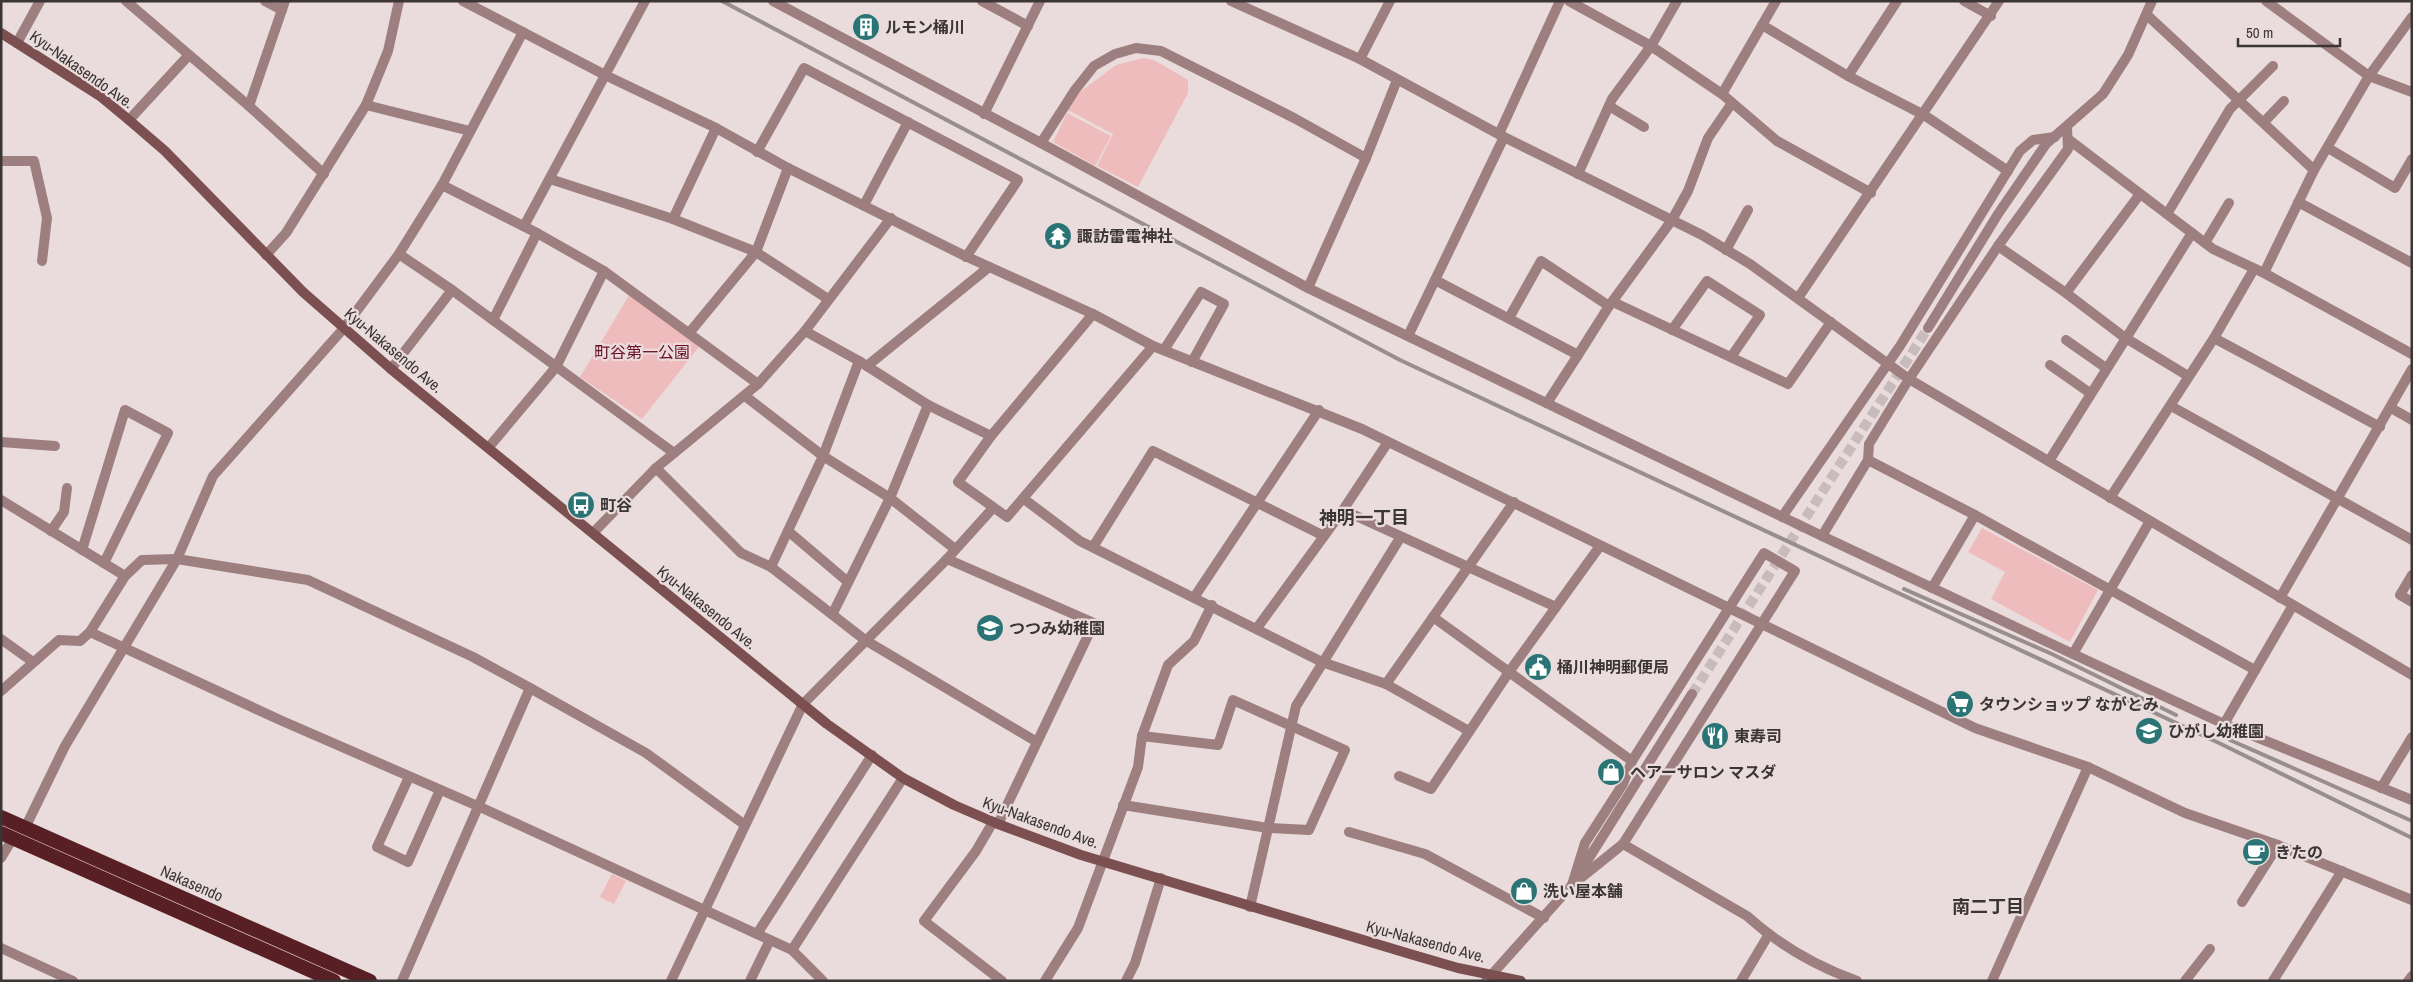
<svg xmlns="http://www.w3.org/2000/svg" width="2413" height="982" viewBox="0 0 2413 982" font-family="'Archivo Narrow','Noto Sans JP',sans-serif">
<rect width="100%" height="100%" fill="#eadcdc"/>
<g fill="#efbcbd">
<path d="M1143,58L1154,60L1188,80V93L1138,187L1097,166L1113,134L1066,109L1076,95L1116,65Z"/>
<path d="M1067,113L1111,136L1095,166L1053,142Z"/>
<path d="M631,292L702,343L642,419L580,377Z"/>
<path d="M1982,528L2098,590L2070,642L1991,599L2005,572L1968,552Z"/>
<path d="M612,874L626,881L614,904L600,897Z"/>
</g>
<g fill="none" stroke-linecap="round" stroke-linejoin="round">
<path stroke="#c7bbbb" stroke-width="10" stroke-dasharray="10 5" stroke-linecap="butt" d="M1692,694L1928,328"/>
<g stroke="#9e7f7f" stroke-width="10">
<path d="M126,1L249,106L324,174"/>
<path d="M265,1L282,10"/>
<path d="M463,1L605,75L716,128L788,168L963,255L1093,314L1153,346L1362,429L1975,728L2088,767L2185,813L2275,844L2412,900"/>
<path d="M773,1L1041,143L1308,288L1822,536L2073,654L2224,724L2412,800"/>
<path d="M982,1L1028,26"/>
<path d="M1569,1L1651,46L1722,94L1777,141L1871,193"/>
<path d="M1964,1L1991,16"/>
<path d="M2266,1L2369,76L2412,92"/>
<path d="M2147,15L2314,170"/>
<path d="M1762,25L1848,76L1924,115L2008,171"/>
<path d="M17,43L40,1"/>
<path d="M1360,59L1390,1"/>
<path d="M1848,76L1897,1"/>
<path d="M1722,94L1776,1"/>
<path d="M366,105L470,131"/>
<path d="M249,106L285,1"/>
<path d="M1609,106L1644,127"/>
<path d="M984,114L1040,1"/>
<path d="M129,120L188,56"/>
<path d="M2264,122L2284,101"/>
<path d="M2068,139L2213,249L2264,273L2412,354"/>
<path d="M1041,143L1075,90L1094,66L1115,54L1136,48L1161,51L1294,118L1366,158"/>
<path d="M2328,148L2395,188L2412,159"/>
<path d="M757,152L804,68L1018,180L966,257"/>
<path d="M1,161H34L47,218L42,261"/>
<path d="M1578,174L1612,99L1651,46L1677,1"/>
<path d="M550,179L673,219L756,252L828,299"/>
<path d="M442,185L537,233L604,271L758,384"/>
<path d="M2298,202L2412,263"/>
<path d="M864,205L908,122"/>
<path d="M2167,214L2230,109L2273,66"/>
<path d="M673,219L716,128"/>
<path d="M524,226L645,1"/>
<path d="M2205,243L2229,203"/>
<path d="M1998,246L2066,293L2124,337L2188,376"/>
<path d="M1726,250L1748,210"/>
<path d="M399,254L452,290L674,453"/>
<path d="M266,255L286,233L366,105L388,51L399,1"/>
<path d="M2264,273L2314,170L2369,76L2412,17"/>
<path d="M1435,280L1578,355L1547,403"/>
<path d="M1308,288L1366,158L1397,80"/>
<path d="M2066,293L2140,194"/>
<path d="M1798,298L1999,1"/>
<path d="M1613,302L1788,384L1831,322"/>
<path d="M1093,314L991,436L958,482L1007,517L1153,346"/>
<path d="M1509,318L1541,261L1609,306"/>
<path d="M493,320L537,233"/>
<path d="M1672,330L1707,281L1760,315L1731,357"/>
<path d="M805,331L859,361L928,405L991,436"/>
<path d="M690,332L756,252L788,168"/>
<path d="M1408,336L1504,137"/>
<path d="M2214,338L2380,427"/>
<path d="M2066,340L2106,368"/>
<path d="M1164,350L1201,292L1224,304L1192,362"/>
<path d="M1578,355L1609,306L1672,220L1688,191L1708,138L1732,103"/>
<path d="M2050,365L2090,393"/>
<path d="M867,366L989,267"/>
<path d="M391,369L452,290"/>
<path d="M745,396L823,456L890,498L955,549"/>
<path d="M2171,406L2412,540"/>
<path d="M2391,408L2412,420"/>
<path d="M1,442L55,446"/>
<path d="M489,447L556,367L604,271"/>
<path d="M1868,460L1975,515L2255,670"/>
<path d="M2049,461L2192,233"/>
<path d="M656,468L741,553L771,567L865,640L1037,742"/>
<path d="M2110,498L2214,338L2254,269"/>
<path d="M1024,499L1080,541L1322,662L1386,684L1469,731"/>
<path d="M1,500L125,576"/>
<path d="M1343,510L1556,607"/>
<path d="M1782,517L1900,346L2020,151L2033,140L2055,137"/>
<path d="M51,531L64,512L67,488"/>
<path d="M788,531L848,582"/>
<path d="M594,532L656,468L758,384L805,331L891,218"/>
<path d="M1822,536L1868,460L1869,444L1909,379L1998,246L2068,149L2067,127"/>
<path d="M1093,547L1153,451L1324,536"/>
<path d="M82,550L125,410L168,433L104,563"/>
<path d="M1764,553L1795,571L1623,844L1572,885L1585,843L1623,784L1632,761Z"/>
<path d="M947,559L1094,623L998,824"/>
<path d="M771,567L823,456L859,361"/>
<path d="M2412,575L2400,595L2412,602"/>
<path d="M1932,588L1975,515"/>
<path d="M1195,596L1319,410"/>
<path d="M2280,598L2412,369"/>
<path d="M833,613L890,498L928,405"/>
<path d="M1433,617L1632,761"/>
<path d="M1257,628L1343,510L1388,442"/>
<path d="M90,632L125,576L142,560L177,559L308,580L473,657L530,688L646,753L745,825"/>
<path d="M1,639L33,662"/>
<path d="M2073,654L2150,521"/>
<path d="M1386,684L1514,502"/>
<path d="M1,691L59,640L80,641L90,632L280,720L480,807L792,950L823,981"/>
<path d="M803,704L947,559L993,508"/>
<path d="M2224,724L2293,605"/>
<path d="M1399,776L1431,789L1509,672L1600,546"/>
<path d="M409,777L377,847L408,862L440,790"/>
<path d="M2381,788L2412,737"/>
<path d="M1123,805L1268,828L1309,830L1345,750L1233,700L1218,745L1142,736"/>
<path d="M993,822L976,851L924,921L1002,981"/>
<path d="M25,828L65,746L177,559L213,476L344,328L399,254L442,185L523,32"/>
<path d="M1349,832L1425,854L1544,918"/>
<path d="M1623,844L1747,916C1779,945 1816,966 1857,981"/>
<path d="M2242,902L2278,845"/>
<path d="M1250,907L1296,706L1400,538"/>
<path d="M757,934L872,755"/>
<path d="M1,948L73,981"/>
<path d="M792,950L903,778"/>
<path d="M402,981L530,688"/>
<path d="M750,981L770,940"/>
<path d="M1045,981L1078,928L1138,767L1142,736L1168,665L1194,641L1212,605"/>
<path d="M1126,981L1135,963L1161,878"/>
<path d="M1741,981L1769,934"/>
<path d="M1992,981L2088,767"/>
<path d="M2185,981L2210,949"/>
<path d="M2273,981L2342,871"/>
</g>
<g stroke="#9e7f7f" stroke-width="10">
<path d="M1231,1L1360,59L1504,137L1702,235L1750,264L1909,379L2412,675"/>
<path d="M1499,134L1560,1"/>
<path d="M1928,328L1998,214L2046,144L2103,94L2128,55L2152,1"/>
<path d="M1,858L13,838"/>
<path d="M671,981L803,704"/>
<path d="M1486,981L1572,885L1692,694"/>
<path d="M2408,981L2412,976"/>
</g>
<path stroke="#7c5051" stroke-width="10" d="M1,33L100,96L129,120L165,151L303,292L391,369L827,724L903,778L954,805L998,824L1081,855L1410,954L1458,968L1521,981"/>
<g stroke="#582025" stroke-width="14">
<path d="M1,817L370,981"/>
<path d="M1,833L334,981"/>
</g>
<g stroke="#988e8e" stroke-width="4">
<path d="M722,1L1400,360L2219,743L2412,838"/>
<path d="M1904,589L2052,654L2176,715"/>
<path d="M2230,740L2412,821"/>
</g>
</g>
<defs>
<g id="building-disc" transform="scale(1.4375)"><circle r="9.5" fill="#2a7476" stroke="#eadcdc"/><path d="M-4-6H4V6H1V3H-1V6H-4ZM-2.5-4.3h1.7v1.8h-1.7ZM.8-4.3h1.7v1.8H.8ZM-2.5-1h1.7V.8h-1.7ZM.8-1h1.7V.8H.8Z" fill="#fff"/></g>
<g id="temple-disc" transform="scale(1.4375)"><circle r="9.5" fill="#2a7476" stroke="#eadcdc"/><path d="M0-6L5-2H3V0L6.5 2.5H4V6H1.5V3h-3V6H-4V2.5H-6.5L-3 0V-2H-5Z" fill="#fff"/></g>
<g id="bus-disc" transform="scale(1.4375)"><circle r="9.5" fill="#2a7476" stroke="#eadcdc"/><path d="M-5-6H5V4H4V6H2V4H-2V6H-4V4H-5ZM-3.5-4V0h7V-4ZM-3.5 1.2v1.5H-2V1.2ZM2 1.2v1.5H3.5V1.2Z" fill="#fff"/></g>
<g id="school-disc" transform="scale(1.4375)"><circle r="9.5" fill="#2a7476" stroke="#eadcdc"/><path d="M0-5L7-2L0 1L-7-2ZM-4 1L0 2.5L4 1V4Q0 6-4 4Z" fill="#fff"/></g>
<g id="civic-disc" transform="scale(1.4375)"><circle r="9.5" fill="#2a7476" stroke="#eadcdc"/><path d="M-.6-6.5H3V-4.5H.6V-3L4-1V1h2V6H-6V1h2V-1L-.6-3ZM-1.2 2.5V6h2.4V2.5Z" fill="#fff"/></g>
<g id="supermarket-disc" transform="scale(1.4375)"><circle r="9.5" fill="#2a7476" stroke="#eadcdc"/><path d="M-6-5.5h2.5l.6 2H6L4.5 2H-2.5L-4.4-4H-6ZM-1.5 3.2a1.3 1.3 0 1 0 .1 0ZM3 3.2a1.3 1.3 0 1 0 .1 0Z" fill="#fff"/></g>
<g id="restaurant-disc" transform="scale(1.4375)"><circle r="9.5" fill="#2a7476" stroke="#eadcdc"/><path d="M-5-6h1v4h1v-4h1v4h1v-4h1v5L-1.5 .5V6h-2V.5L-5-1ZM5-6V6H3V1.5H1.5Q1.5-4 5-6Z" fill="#fff"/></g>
<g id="shop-disc" transform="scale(1.4375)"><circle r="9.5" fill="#2a7476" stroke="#eadcdc"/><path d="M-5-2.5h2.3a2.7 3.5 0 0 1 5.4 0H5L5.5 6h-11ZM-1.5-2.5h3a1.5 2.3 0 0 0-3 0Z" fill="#fff"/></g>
<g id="cafe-disc" transform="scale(1.4375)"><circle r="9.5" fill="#2a7476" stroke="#eadcdc"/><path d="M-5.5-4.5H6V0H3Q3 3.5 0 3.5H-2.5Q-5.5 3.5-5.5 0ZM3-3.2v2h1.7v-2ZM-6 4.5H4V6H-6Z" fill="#fff"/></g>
</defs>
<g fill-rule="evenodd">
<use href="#building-disc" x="866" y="27"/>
<use href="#temple-disc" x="1058" y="236"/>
<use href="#bus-disc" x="581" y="505"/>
<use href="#school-disc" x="990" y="628"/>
<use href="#civic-disc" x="1538" y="667"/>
<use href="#supermarket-disc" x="1960" y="704"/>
<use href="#school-disc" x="2149" y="731"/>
<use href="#restaurant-disc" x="1715" y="736"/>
<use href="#shop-disc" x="1611" y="772"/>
<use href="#cafe-disc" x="2256" y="852"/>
<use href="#shop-disc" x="1524" y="891"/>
</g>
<g text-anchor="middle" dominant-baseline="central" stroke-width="4.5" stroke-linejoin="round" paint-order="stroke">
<g font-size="16" font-weight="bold" fill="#3b3535" stroke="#eadcdc" text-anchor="start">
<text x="885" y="27">ルモン桶川</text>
<text x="1077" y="236">諏訪雷電神社</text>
<text x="600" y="505">町谷</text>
<text x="1009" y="628">つつみ幼稚園</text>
<text x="1557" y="667">桶川神明郵便局</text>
<text x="1979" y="704">タウンショップ ながとみ</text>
<text x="2168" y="731">ひがし幼稚園</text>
<text x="1734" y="736">東寿司</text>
<text x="1630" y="772">ヘアーサロン マスダ</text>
<text x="2275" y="852">きたの</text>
<text x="1543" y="891">洗い屋本舗</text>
</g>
<g font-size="16" fill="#3b3535" stroke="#eadcdc">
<text transform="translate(82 69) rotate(35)">Kyu-Nakasendo Ave.</text>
<text transform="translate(394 350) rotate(40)">Kyu-Nakasendo Ave.</text>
<text transform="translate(707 607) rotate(39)">Kyu-Nakasendo Ave.</text>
<text transform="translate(1041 822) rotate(20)">Kyu-Nakasendo Ave.</text>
<text transform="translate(192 883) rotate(24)">Nakasendo</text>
<text transform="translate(1426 941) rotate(15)">Kyu-Nakasendo Ave.</text>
</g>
<g font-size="16" fill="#66101e" stroke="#eadcdc">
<text x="642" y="352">町谷第一公園</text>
</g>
<g font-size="18" font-weight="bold" fill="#3b3535" stroke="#eadcdc">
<text x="1364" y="517">神明一丁目</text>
<text x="1988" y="906">南二丁目</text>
</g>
</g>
<rect width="2413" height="982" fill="none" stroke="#3b3535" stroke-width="5"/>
<path d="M2238 38v8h102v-8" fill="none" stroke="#3b3535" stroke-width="2.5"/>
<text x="2246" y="38" font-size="15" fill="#3b3535" stroke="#eadcdc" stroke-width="4" paint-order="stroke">50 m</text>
</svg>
